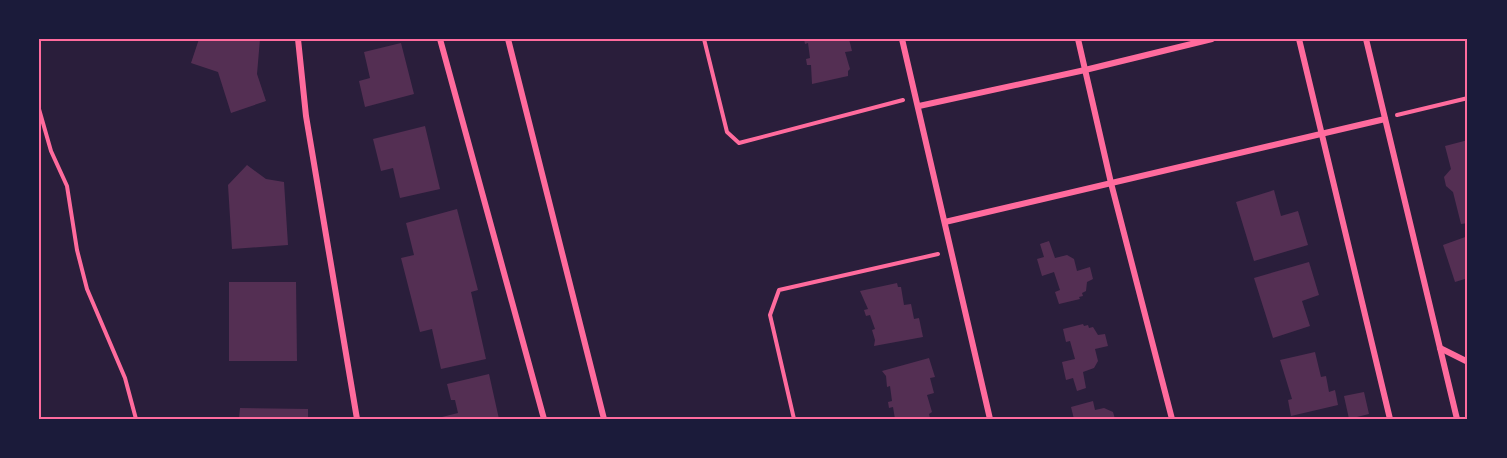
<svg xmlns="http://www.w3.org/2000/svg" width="1507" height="458" viewBox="0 0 1507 458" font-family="Ubuntu,sans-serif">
<rect width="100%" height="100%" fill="#1b1b3a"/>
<rect fill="#2a1e3b" x="39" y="39" width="1429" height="380"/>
<g fill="#542f53">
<path d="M199,39H260L257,74L266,101L231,113L218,72L191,63Z"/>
<path d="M804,39H849L852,51L845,52L850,69L848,71V76L812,84L811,65H807L806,59L810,58L808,43L805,44Z"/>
<path d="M401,43L414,94L365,107L359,81L370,78L364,52Z"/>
<path d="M425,126L440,189L400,198L393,168L381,171L373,139Z"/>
<path d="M1468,140V223L1461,224L1453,192L1446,186L1444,177L1451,169L1445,146Z"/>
<path d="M247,165L266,179L284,182L288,245L232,249L228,185Z"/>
<path d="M1274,190L1281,216L1298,211L1308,245L1254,261L1236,202Z"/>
<path d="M457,209L478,290L471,292L486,359L441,369L432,329L420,332L401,258L414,255L406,223Z"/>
<path d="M1468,236V278L1455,282L1443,245Z"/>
<path d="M1049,241L1055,258L1067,255L1074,259L1077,271L1090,267L1093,279L1087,282L1086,291L1082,293L1083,296L1079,297L1080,299L1059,304L1055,292L1060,290L1054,272L1042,276L1037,259L1044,257L1040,244Z"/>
<path d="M1309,262L1319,295L1302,301L1310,326L1273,338L1254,278Z"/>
<path d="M229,282H296L297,361H229Z"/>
<path d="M897,283L898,287H901L904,305L911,304L914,319L919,318L923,337L874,346L875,340L872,330L875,329L870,315L866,316L864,310L868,309L860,291Z"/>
<path d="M1083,324L1084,326L1088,325L1089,328L1093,327L1098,335L1105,334L1108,346L1095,349L1098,361L1094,368L1083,372L1086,388L1077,391L1073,378L1066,380L1062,362L1075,359L1070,341L1066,342L1063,329Z"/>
<path d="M1315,352L1321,377L1326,376L1329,392L1335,390L1338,405L1291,416L1288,400L1292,399L1280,360Z"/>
<path d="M929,358L935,377L930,378L934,393L927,395L932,412L929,414L930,418L895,419L893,407L889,408L888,402L892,401L890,386L887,387L886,376L882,371Z"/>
<path d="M489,374L499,419H442V417L458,413L455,400H451L447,384Z"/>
<path d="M1364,392L1369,414L1349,419L1344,396Z"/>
<path d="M1093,401L1095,410L1104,408L1113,412L1115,419H1074L1071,407Z"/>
<path d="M240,408L308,409V419H239Z"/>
</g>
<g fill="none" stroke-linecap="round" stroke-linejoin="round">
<g stroke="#ff6b9d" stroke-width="4">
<path d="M704,39L727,132L739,143L903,100"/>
<path d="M39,109L51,151L67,186L77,250L87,289L125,378L136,419"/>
<path d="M1397,115L1468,98"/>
<path d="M794,419L770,315L779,290L938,254"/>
</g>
<g stroke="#ff6b9d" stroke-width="6">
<path d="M298,39L306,116L357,419"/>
<path d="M440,39L544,419"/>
<path d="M508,39L604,419"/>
<path d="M902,39L990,419"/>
<path d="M1078,39L1111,183L1172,419"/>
<path d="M1299,39L1390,419"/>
<path d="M1366,39L1457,419"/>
<path d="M919,106L1085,70L1212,39"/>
<path d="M945,222L1385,119"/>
<path d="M1440,348L1468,362"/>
</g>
</g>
<rect width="1507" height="458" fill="none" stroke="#1b1b3a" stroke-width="81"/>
<rect x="40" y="40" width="1426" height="378" fill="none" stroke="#ff6b9d" stroke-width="2"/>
</svg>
